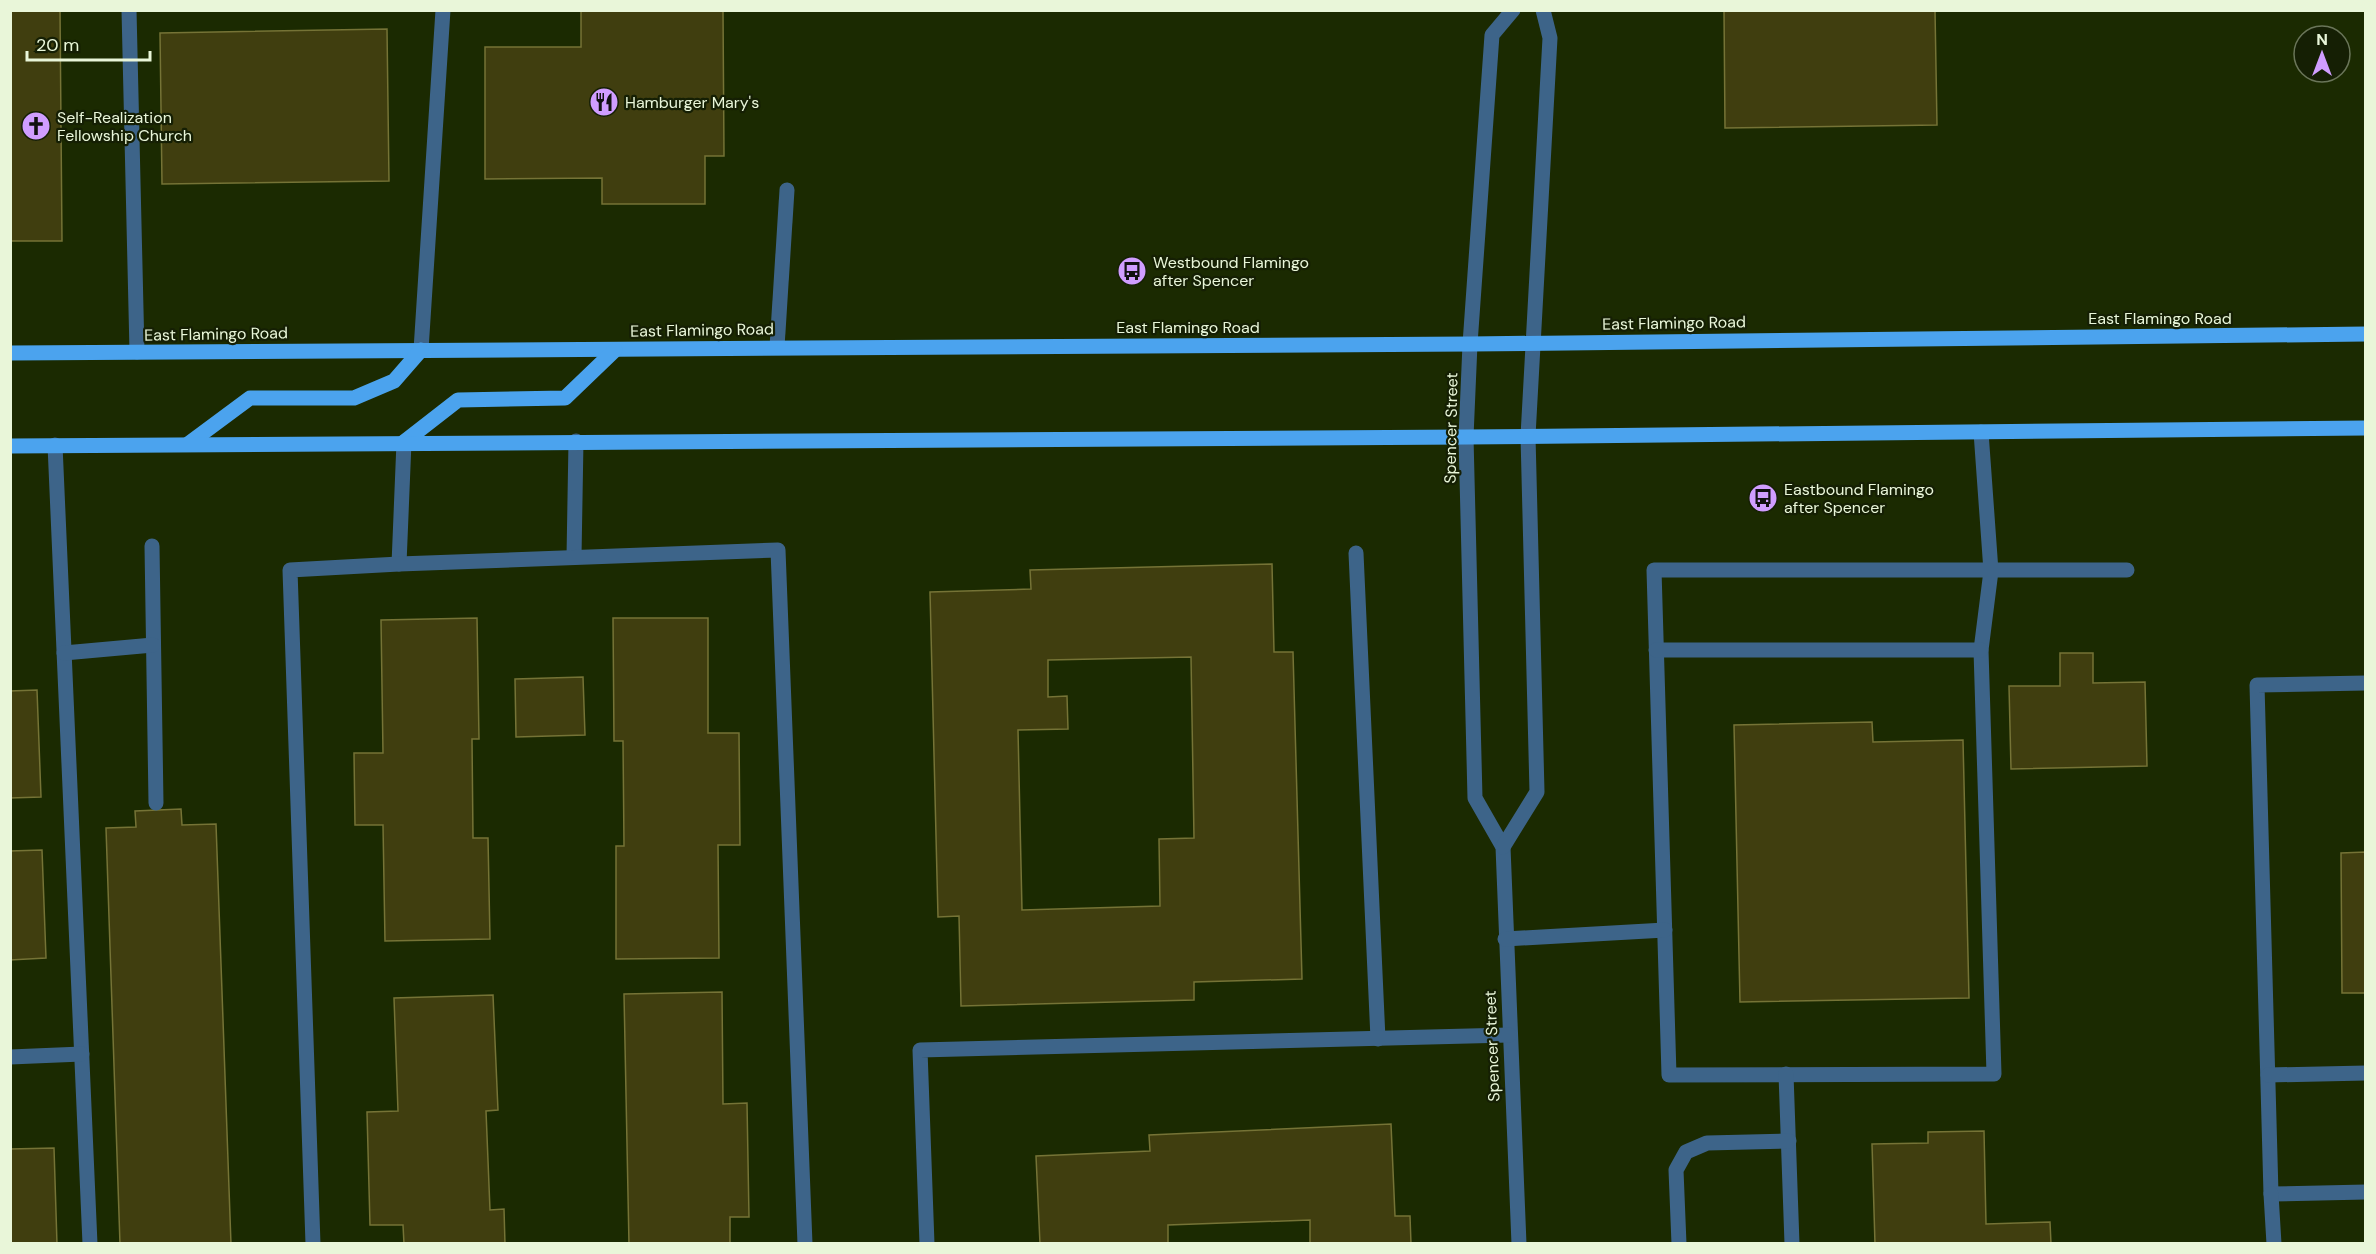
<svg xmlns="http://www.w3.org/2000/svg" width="2376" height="1254" viewBox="0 0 2376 1254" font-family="'DM Sans',sans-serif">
<rect width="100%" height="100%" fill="#1b2a01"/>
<g fill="#403e0f" stroke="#757336" stroke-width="1.5" fill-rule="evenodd">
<path d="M10,10H60L62,241H10Z"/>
<path d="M581,10H723L724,156H705V204H602V178L485,179V47H581Z"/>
<path d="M1724,10H1935L1937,125L1725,128Z"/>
<path d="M387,29L389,181L162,184L160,33Z"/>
<path d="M1272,564L1274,652H1293L1302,979L1194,982V1000L961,1006L959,916L938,917L930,592L1031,589L1030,570ZM1191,657L1194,838L1159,839L1160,906L1022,910L1018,730L1068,729L1067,696L1048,697V660Z"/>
<path d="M477,618L479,739H472L473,838H488L490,939L385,941L383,825H355L354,753H383L381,620Z"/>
<path d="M613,618H708V733H739L740,845H718L719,958L616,959V846H624L623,741H614Z"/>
<path d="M2060,653H2093V683L2145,682L2147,766L2011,769L2009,686H2060Z"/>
<path d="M583,677L585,735L516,737L515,679Z"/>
<path d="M37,690L41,797L10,798V691Z"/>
<path d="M1872,722L1873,742L1963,740L1969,998L1740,1002L1734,725Z"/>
<path d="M181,809L182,825L216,824L231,1244H120L106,828L136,827L135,811Z"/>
<path d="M42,850L46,958L10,960V851Z"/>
<path d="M2366,852V993H2342L2341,853Z"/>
<path d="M722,992L723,1104L747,1103L749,1217H730V1244H629L624,994Z"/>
<path d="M493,995L498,1110L486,1111L490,1210L504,1209L505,1244H404L403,1225H370L367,1112L398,1111L394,998Z"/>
<path d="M1391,1124L1395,1216H1410L1411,1244H1310V1220L1168,1225V1244H1040L1036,1156L1150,1151L1149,1135Z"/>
<path d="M1984,1131L1986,1224L2050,1222L2051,1244H1875L1872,1144L1928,1143V1132Z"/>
<path d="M54,1148L57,1244H10V1149Z"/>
</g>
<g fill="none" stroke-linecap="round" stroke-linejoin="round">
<g stroke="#3d6489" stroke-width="15">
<path d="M129,10L137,352"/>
<path d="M1513,10L1492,35L1470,344L1466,437L1475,798L1503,847L1519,1244"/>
<path d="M777,347L787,190"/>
<path d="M421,350L443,10"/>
<path d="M1981,432L1991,571L1981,650L1994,1074L1669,1075L1654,570H2127"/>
<path d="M55,445L90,1244"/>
<path d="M152,546L156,803"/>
<path d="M1356,553L1378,1039"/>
<path d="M574,557L576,441"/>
<path d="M399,564L404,442"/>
<path d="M1656,650H1981"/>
<path d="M64,653L153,645"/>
<path d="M2366,683L2257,685L2271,1194L2366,1192"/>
<path d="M1503,847L1537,792L1528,436L1550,38L1543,10"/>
<path d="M1505,939L1665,930"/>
<path d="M10,1057L82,1054"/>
<path d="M1786,1074L1792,1244"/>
<path d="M2268,1075L2366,1073"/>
<path d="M2271,1194L2274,1244"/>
<path d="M313,1244L290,570L399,564L778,550L805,1244"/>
<path d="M927,1244L920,1050L1509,1035"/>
<path d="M1679,1244L1676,1170L1686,1152L1707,1143L1789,1141"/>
</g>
<g stroke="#4ba3ee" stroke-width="15">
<path d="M10,353L1470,344L2366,334"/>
<path d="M404,442L458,400L565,398L615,350"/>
<path d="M188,444L250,398H354L394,381L421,350"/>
<path d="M10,446L1466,437L2366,428"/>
</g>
</g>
<defs>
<g id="restaurant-disc" transform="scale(1.5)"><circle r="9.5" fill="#d09dff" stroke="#151f04"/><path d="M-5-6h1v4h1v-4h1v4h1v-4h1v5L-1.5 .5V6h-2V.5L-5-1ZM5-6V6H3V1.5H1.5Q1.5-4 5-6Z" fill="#111"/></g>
<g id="church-disc" transform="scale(1.5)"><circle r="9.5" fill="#d09dff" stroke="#151f04"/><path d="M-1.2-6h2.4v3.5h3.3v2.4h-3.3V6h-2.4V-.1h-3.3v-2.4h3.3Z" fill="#111"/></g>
<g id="bus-disc" transform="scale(1.5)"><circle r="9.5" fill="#d09dff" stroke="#151f04"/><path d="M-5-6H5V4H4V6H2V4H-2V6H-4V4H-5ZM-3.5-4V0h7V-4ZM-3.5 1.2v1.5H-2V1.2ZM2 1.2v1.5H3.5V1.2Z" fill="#111"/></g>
</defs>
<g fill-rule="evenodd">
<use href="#restaurant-disc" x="604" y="102"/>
<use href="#church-disc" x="36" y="126"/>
<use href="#bus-disc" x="1132" y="271"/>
<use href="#bus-disc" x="1763" y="498"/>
</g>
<g text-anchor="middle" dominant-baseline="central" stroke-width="4.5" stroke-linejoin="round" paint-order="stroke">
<g font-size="16" fill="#e9f6d9" stroke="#151f04" text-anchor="start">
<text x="625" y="102">Hamburger Mary's</text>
<text x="57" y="117">Self-Realization<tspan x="57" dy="18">Fellowship Church</tspan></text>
<text x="1153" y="262">Westbound Flamingo<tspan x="1153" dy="18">after Spencer</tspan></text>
<text x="1784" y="489">Eastbound Flamingo<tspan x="1784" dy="18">after Spencer</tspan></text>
</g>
<g font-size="16" fill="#e9f6d9" stroke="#151f04">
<text x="2160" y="318">East Flamingo Road</text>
<text transform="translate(1674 323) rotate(-1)">East Flamingo Road</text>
<text x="1188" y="327">East Flamingo Road</text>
<text transform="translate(702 330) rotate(-1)">East Flamingo Road</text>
<text transform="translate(216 334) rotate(-1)">East Flamingo Road</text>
<text transform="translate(1451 428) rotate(-89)">Spencer Street</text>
<text transform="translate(1492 1046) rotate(-92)">Spencer Street</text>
</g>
</g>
<rect width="2376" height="1254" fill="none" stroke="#e9f6d9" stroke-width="24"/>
<g transform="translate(2322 54)"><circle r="28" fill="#151f04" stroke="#6a7559" stroke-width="1.5"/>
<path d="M0-4.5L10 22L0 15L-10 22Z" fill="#d09dff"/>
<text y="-9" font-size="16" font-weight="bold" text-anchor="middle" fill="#e9f6d9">N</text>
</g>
<path d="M27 51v9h123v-9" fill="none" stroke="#e9f6d9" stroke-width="3"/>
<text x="36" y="51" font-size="18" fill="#e9f6d9" stroke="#151f04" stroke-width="4.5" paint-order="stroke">20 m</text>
</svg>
